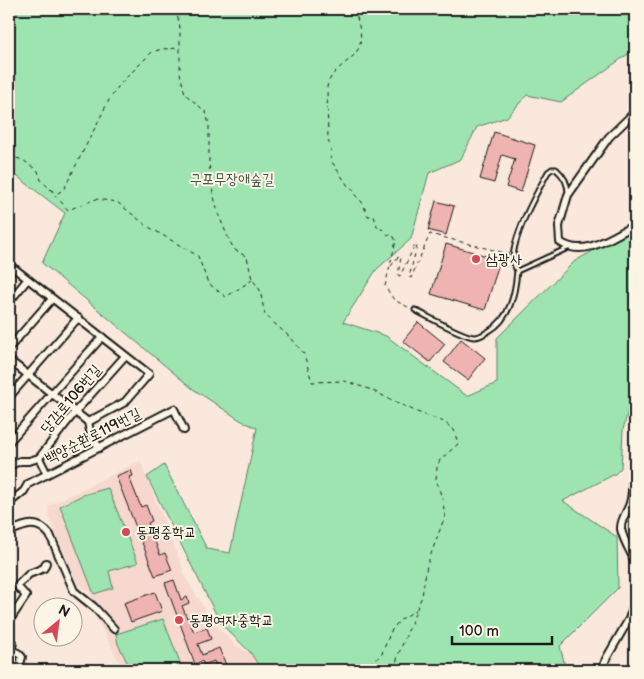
<svg xmlns="http://www.w3.org/2000/svg" width="644" height="679" viewBox="0 0 644 679" font-family="'Balsamiq Sans','Poor Story',sans-serif">
<rect width="100%" height="100%" fill="#f9e8db"/>
<filter id="ink" filterUnits="userSpaceOnUse"><feTurbulence type="fractalNoise" baseFrequency=".02" numOctaves="2"/><feDisplacementMap in="SourceGraphic" scale="10" xChannelSelector="R" yChannelSelector="G"/><feConvolveMatrix kernelMatrix="1 2 1 2 8 2 1 2 1" color-interpolation-filters="sRGB"/></filter>
<g filter="url(#ink)">
<path fill="#f6d8ce" d="M140,461L183,569L184,576L213,622L235,645L251,654L260,669L124,670L121,665L97,619L91,594L77,582L49,517L48,506Z"/>
<g fill="#9de4b1" stroke="#5c8066">
<path d="M9,9H635V49L561,102L527,95L507,117L477,127L461,159L429,173L411,239L376,270L343,322L386,336L467,396L497,383V338L575,261L635,227V383L623,430L621,468L615,474L563,501L617,537L618,588L560,646L566,670H253L259,666L250,652L221,624L147,477L164,465L207,549L230,553L257,428L240,420L193,389L42,263L65,213L9,170Z"/>
<path d="M108,488L138,563L109,571L113,588L94,594L60,506L83,495Z"/>
<path d="M163,619L183,670H131L118,644L116,634Z"/>
</g>
<g fill="#efb4b1" stroke="#1c1c1c">
<path d="M494,132L535,145L521,192L506,187L515,159L502,155L494,183L480,179Z"/>
<path d="M436,201L454,206L446,235L428,230Z"/>
<path d="M446,244L500,260L485,310L431,294Z"/>
<path d="M418,322L445,344L430,362L403,341Z"/>
<path d="M461,339L485,358L468,380L444,362Z"/>
<path d="M131,470L133,476L129,477L141,507L146,505L152,521L148,523L160,555L165,553L172,570L155,576L116,476Z"/>
<path d="M174,580L181,600L187,597L189,603L182,606L187,618L193,616L195,621L190,623L194,632L207,628L211,639L198,644L202,655L219,648L228,670H218L214,661L204,665L202,661L195,664L165,583Z"/>
<path d="M155,592L162,611L131,622L124,603Z"/>
</g>
<g fill="none" stroke-linecap="round" stroke-linejoin="round">
<g stroke="#1c1c1c" stroke-width="7">
<g id="service">
<path d="M517,271C516,268 513,264 513,260C513,235 536,194 548,172L552,169H556C563,175 568,184 568,193"/>
<path d="M415,310C427,316 463,337 475,337C480,337 484,334 489,331C510,319 515,294 517,271L568,248"/>
</g>
</g>
<g stroke="#1c1c1c" stroke-width="10">
<g id="minor">
<path d="M635,112L609,137L568,195L559,226L560,242C584,259 613,236 635,225"/>
<path d="M9,267L15,269L149,374L125,402L88,422L90,431L99,448"/>
<path d="M9,302L27,280"/>
<path d="M9,348L52,299"/>
<path d="M9,360L88,422"/>
<path d="M9,397L78,318"/>
<path d="M9,442L102,337"/>
<path d="M635,448C631,467 635,485 630,503C628,511 620,520 621,529C623,540 631,552 635,562"/>
<path d="M39,458L47,474"/>
<path d="M9,466L20,461H29L39,458L75,412L125,356"/>
<path d="M9,503L24,491L28,484L174,409L184,430"/>
<path d="M9,532C25,525 37,519 50,535L74,591L94,607L114,629"/>
<path d="M9,621L26,596L17,586L29,574L44,568L46,563"/>
<path d="M13,643L11,650L18,653L22,657L18,670"/>
<path d="M602,670L606,659L629,619L635,601"/>
</g>
</g>
<g stroke="#1c1c1c" stroke-width="1" stroke-dasharray="4 4" stroke-linecap="butt">
<path d="M176,9L180,28V73L185,94L206,112L209,125V164L213,193L219,216L230,242L235,250L247,257L252,279L260,290L265,315L292,339L304,354L312,382L344,381L369,389L417,412L444,422L454,430L458,444L440,460L437,467L436,479L443,502L445,516L427,565L422,596L399,653L394,670"/>
<path d="M356,9C356,21 363,32 360,44C356,62 331,66 327,87L328,139L332,155L330,159L348,186L354,190L355,195L362,202L368,216H374L378,229H382L388,235H393L396,241L385,286L394,300L410,308"/>
<path d="M9,156L23,160L38,171L41,180L50,189L58,193L64,189L109,100L120,84L152,52L162,49L180,48"/>
<path d="M50,189L68,210L96,199L117,202L147,226L198,256L208,283L226,297L252,280"/>
<path d="M391,266L398,257H401L398,275L400,276L415,245L417,246L409,277L411,278L430,234L509,254"/>
<path d="M364,670L368,664L381,656L391,631L400,620L416,610"/>
</g>
<use href="#service" stroke="#fcf5e5" stroke-width="3"/>
<use href="#minor" stroke="#fcf5e5" stroke-width="6"/>
</g>
</g>
<g fill="#d1495b" stroke="#fcf5e5" stroke-width="2">
<circle cx="476" cy="259" r="5"/>
<circle cx="126" cy="532" r="5"/>
<circle cx="179" cy="620" r="5"/>
</g>
<g text-anchor="middle" dominant-baseline="central" stroke-width="4" stroke-linejoin="round" paint-order="stroke">
<g font-size="15" fill="#435849" stroke="#fcf5e5">
<text x="232" y="179">구포무장애숲길</text>
</g>
<g font-size="15" fill="#1c1c1c" stroke="#fcf5e5" text-anchor="start">
<text x="486" y="259">삼광사</text>
<text x="136" y="532">동평중학교</text>
<text x="189" y="620">동평여자중학교</text>
</g>
<g font-size="15" fill="#1c1c1c" stroke="#fcf5e5">
<text transform="translate(71 399) rotate(-50)">당감로106번길</text>
<text transform="translate(93 436) rotate(-27)">백양순환로119번길</text>
</g>
</g>
<rect width="644" height="679" fill="none" stroke="#fcf5e5" stroke-width="30"/>
<rect x="15" y="15" width="614" height="649" fill="none" stroke="#1c1c1c" stroke-width="2" filter="url(#ink)"/>
<g transform="translate(58 622) rotate(29)"><circle r="24" fill="#fcf5e5" stroke="#a29e95"/>
<path d="M0-4L9 19L0 12L-9 19Z" fill="#d1495b"/>
<text y="-8" font-size="14" font-weight="bold" text-anchor="middle" fill="#1c1c1c">N</text>
</g>
<path d="M452 636v8h100v-8" fill="none" stroke="#1c1c1c" stroke-width="2.5"/>
<text x="459" y="636" font-size="15" fill="#1c1c1c" stroke="#fcf5e5" stroke-width="4" paint-order="stroke">100 m</text>
</svg>
